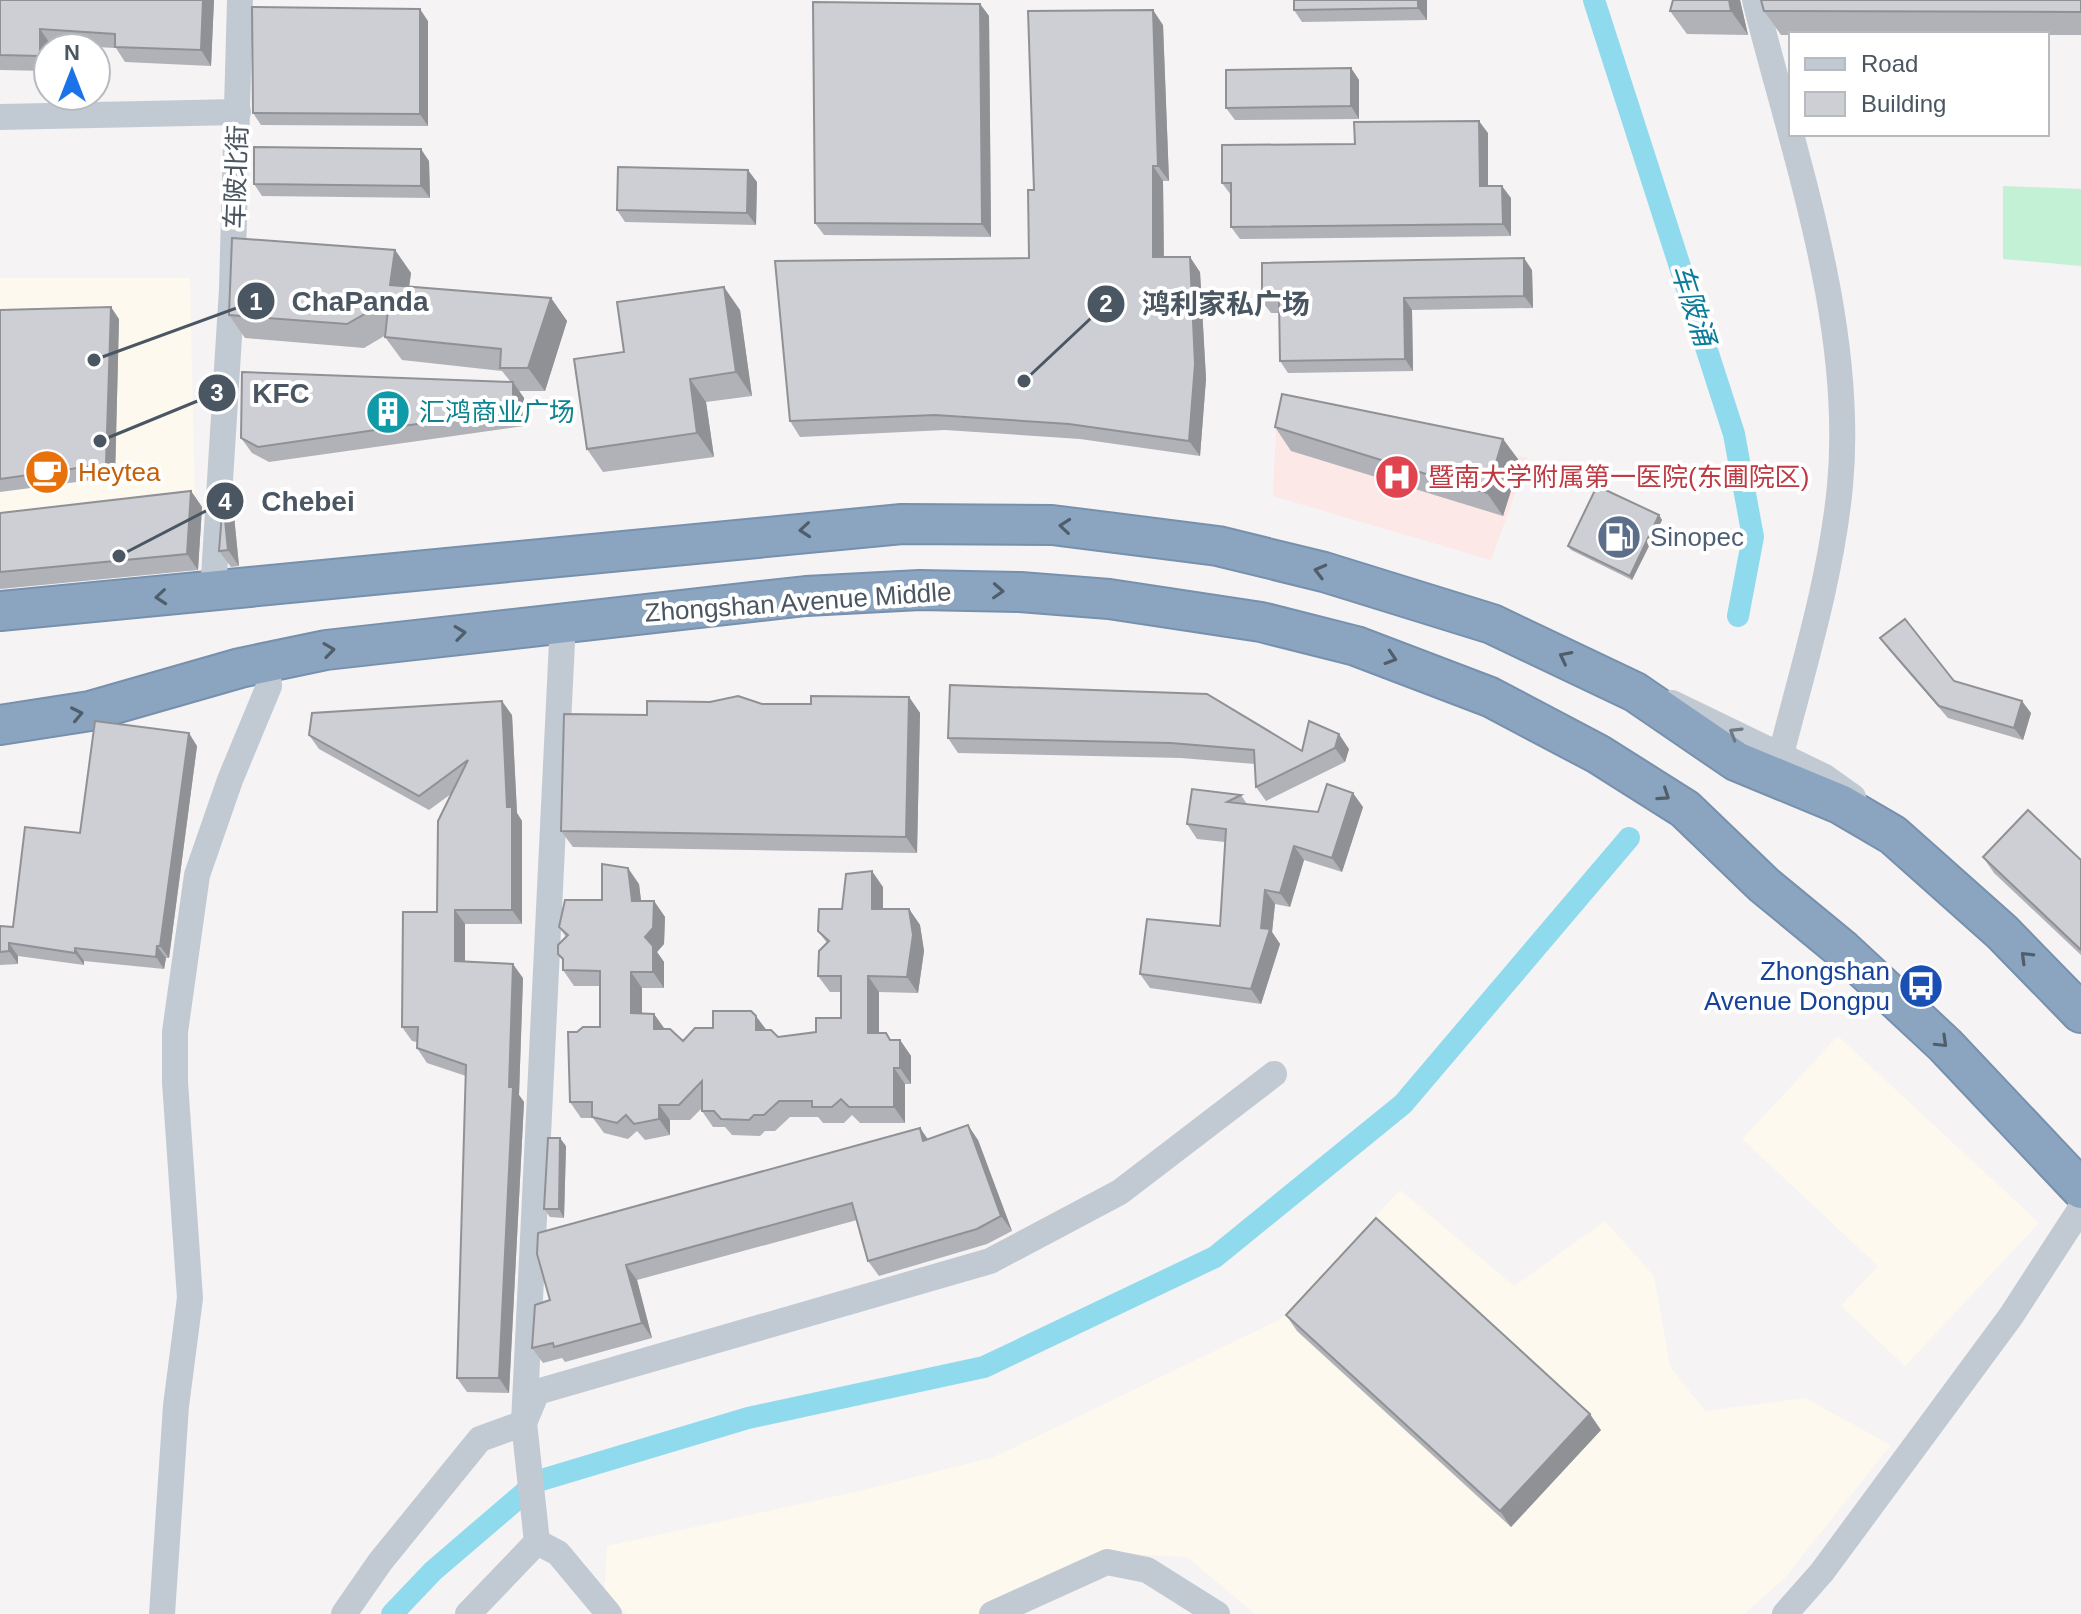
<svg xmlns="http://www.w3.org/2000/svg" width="2081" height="1614" viewBox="0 0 2081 1614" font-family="Arial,'Noto Sans SC',sans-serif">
<rect width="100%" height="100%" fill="#f5f3f3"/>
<g fill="#fdf9ef">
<path d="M0,278H190L195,503L0,519Z"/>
<path d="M1838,1036L2039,1223L1905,1366L1841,1306L1878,1266L1742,1139Z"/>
<path d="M1400,1190L1514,1286L1605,1221L1654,1276L1670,1366L1705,1411L1805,1398L1891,1445L1784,1579L1744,1614H1255L1187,1557L1108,1553L978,1614H627L604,1595L607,1546L855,1492L994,1457L1279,1320Z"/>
</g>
<path fill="#fce8e6" d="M1277,410L1528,458L1491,560L1273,496Z"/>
<path fill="#c3f1d5" d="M2003,186L2081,189V266L2003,259Z"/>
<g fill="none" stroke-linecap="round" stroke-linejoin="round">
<g stroke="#90daee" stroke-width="22">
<path d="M1594,0L1734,434L1753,537L1738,616"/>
<path d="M392,1614L433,1571L538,1481L748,1418L984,1367L1215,1257L1403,1104L1629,838"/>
</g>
<g stroke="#7690ad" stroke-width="42">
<g id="highway">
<path d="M0,611L902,524L1052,525L1218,546L1324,572L1492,624L1635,692L1736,761L1840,804L1893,835L2002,932L2081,1013"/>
<path d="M0,725L90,711L240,668L326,650L806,596L920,590L1020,592L1109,599L1261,622L1356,646L1490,697L1598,754L1685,809L1764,885L1843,950L1945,1045L2081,1189"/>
</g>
</g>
<g stroke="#c1cad2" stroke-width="26">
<path d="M1755,0C1794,156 1855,324 1840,486C1831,579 1803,668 1780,758"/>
<path d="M0,117L238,112"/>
<path d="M213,592L232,289L240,0"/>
<path d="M1672,703L1825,777L1853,797"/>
<path d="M537,1542L558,1553L609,1614"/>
<path d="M162,1614L176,1406L190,1298L175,1082V1032L197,875L230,780L269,686L266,661"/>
<path d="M344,1614L380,1562L480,1439L524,1423L537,1392L990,1261L1120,1192L1274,1074"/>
<path d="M468,1614L537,1542L524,1423L563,621"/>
<path d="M992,1614L1107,1562L1147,1570L1217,1614"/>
<path d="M1785,1614L1822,1572L2011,1316L2081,1208"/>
</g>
<use href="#highway" stroke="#8ba5c1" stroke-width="38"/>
</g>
<g fill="#b0b2b7">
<path d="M0,0H214L211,66L125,62L116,48L51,45V48H48V71L0,70Z"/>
<path d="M1427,0V20L1302,22L1294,10Z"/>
<path d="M1673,0H1740L1748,35L1687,34L1670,11Z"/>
<path d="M2081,0V35H1781L1764,11Z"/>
<path d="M980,4L989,16L991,237L824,235L815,223Z"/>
<path d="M428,21V126L261,125L253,113Z"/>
<path d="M1163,25L1169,181H1163L1164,257L1200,272L1206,379L1200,456L1080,439L945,430L800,437L790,421L1029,258L1034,190Z"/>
<path d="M1351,68L1359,80V119L1235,120L1226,108Z"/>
<path d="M1488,133V186L1511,198V236L1240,239L1231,227V195L1222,183L1355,144Z"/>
<path d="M429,161L430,198L262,196L254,184Z"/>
<path d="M757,182L756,225L625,222L617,210Z"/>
<path d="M395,250L411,273L409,287L551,298L567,321L545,391H519L524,398V426L269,462L252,453L241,438L510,381L502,371L402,360L385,337L386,335L364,348L245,338L229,315Z"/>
<path d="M1532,270L1533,308L1412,310L1413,371L1288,373L1280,361L1279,313H1271L1262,301Z"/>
<path d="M0,310L119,319L115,477L0,492Z"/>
<path d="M740,310L752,396L706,402L714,457L603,472L587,449Z"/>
<path d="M1275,427L1503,439L1520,462L1503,516L1291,451Z"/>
<path d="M191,491L202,507L198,570L0,589V513Z"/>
<path d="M1659,515L1662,520L1632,580L1571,550L1568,546Z"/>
<path d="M234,516L239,566L231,567L219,551Z"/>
<path d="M1880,638L1954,681L2031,713L2023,740L1948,718L1889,650Z"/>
<path d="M950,685L1302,751L1309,721L1349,749L1345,762L1266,801L1256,787L1255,764L1181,758L958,753L948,738Z"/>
<path d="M909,697L920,713L917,853L573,847L561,831L647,715L762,704H811Z"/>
<path d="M512,715L517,813L522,821V924H465V962L523,978L519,1095L524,1102L509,1393L467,1392L457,1378L466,1076L427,1063L417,1048V1042L412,1041L402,1027L437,912L451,794L429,810L319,749L309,735Z"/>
<path d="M197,746L169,958H166L164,969L84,961V965L18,956V964L0,965V926L13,927L80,833Z"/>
<path d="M1192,789L1241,795L1247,804L1318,812L1363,807L1342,872L1304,860L1290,907L1275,904L1272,932L1280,944L1261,1004L1150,988L1140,974L1220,926L1225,842L1197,839L1187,824Z"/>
<path d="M1983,857L2081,860V955L1994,873Z"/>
<path d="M639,884L641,901H654L665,917L664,944L657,952L664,962V988H642V1013L654,1014L665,1029L683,1041L766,1030L778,1037L816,1032L841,1018V992H830L818,976L827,943L818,931L842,909L883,887V909H909L920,925L924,951L918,993L879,992V1033L890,1040H900L911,1056V1084H905V1123H860L852,1115L844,1123H823L818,1117H790L775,1131H765L760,1136L732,1135L725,1127H713L702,1111V1108L690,1120H670V1135L645,1140L637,1131L628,1139L604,1133L593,1118H581L570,1102L577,1032L600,1027V986H574L563,970V961L558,954L566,937L559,927L602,900Z"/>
<path d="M920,1128L928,1139L978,1140L1012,1231L987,1244L879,1276L868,1261L857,1220L637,1280L652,1338L565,1362L562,1358L543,1363L532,1348L550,1300Z"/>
<path d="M566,1146L564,1218L550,1217L544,1209Z"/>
<path d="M1286,1315L1601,1430L1511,1527L1297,1331Z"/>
</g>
<g fill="#909195">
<path d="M203,0H214L211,66L201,50Z"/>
<path d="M1418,0H1427V20L1418,8Z"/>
<path d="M1729,0H1740L1748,35L1731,11Z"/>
<path d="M980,4L989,16L991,237L982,224Z"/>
<path d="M420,9L428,21V126L420,114Z"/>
<path d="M1153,10L1163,25L1169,181L1158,166Z"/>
<path d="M40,29L51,45V48H48V68L40,56Z"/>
<path d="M1351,68L1359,80V119L1351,106Z"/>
<path d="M1479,121L1488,133V199L1480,186Z"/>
<path d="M421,149L429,161L430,198L421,186Z"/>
<path d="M1153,166L1163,181L1164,272L1153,257Z"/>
<path d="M748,170L757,182L756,225L747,213Z"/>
<path d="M1502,186L1511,198V236L1503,224Z"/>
<path d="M395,250L411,273L406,309L390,285Z"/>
<path d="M1190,257L1200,272L1206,379L1200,456L1189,441Z"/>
<path d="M1524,258L1532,270L1533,308L1524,296Z"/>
<path d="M724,287L740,310L752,396L736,372Z"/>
<path d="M551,298L567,321L545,391L528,368Z"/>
<path d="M1404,298L1412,310L1413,371L1405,359Z"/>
<path d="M111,307L119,319L115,477L106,464Z"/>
<path d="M690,379L706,402L714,457L697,433Z"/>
<path d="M513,382L524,398V426L513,410Z"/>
<path d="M1503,439L1520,462L1503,516L1487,493Z"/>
<path d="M191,491L202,507L198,570L187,554Z"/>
<path d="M223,500L234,516L239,566L228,550Z"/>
<path d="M1659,515L1662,520L1632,580L1630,576Z"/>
<path d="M909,697L920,713L917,853L906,837Z"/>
<path d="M502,701L512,715L517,813L522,821V924L512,910Z"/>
<path d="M2022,701L2031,713L2023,740L2014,728Z"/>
<path d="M189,733L197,746L169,958L160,946Z"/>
<path d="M1339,734L1349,749L1345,762L1335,748Z"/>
<path d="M1353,793L1363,807L1342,872L1332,858Z"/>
<path d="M1294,846L1304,860L1290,907L1280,893Z"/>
<path d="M628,868L639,884L643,917L632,901Z"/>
<path d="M872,871L883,887V924L872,909Z"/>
<path d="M1265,890L1275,904L1272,932L1280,944L1261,1004L1251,989L1261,928Z"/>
<path d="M654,901L665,917L664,944L657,952L664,962V988L653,972L645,937Z"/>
<path d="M909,909L920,925L924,951L918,993L907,977Z"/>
<path d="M455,910L465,924V976L455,961Z"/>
<path d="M9,943L18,956V964L9,951Z"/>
<path d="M157,946L166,958L164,969L156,957Z"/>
<path d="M75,948L84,961V965L75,953Z"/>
<path d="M513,964L523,978L519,1095L524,1102L509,1393L499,1378Z"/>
<path d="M631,972L642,988V1029L631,1013Z"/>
<path d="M868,976L879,992V1049L868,1033Z"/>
<path d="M654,1014L665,1030L654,1029Z"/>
<path d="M756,1016L768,1032L756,1030Z"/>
<path d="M900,1040L911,1056V1084L900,1068Z"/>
<path d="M894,1068L905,1084V1123L894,1107Z"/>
<path d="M659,1105L670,1120V1135L659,1119Z"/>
<path d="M968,1125L978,1140L1012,1231L1001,1216Z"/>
<path d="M920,1128L930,1143L923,1141Z"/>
<path d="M560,1138L566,1146L564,1218L559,1209Z"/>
<path d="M626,1265L637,1280L652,1338L642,1323Z"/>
<path d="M1590,1414L1601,1430L1511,1527L1500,1511Z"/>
</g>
<g fill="#cdcfd5" stroke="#909195" stroke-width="2">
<path d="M0,0H203L201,50L115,47V34L40,29V56L0,55Z"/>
<path d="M1294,0H1418V8L1294,10Z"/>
<path d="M1673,0H1729L1731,11H1670Z"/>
<path d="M1761,0H2081V12L1764,11Z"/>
<path d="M813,2L980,4L982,224L815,223Z"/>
<path d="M252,7L420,9V114L253,113Z"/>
<path d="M1153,10L1158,166H1153V257H1190L1195,364L1189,441L1069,424L935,415L790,421L775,261L1029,258L1028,190H1034L1028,11Z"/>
<path d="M1351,68V106L1226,108V70Z"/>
<path d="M1479,121L1480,186H1502L1503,224L1231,227V183H1222V145L1355,144L1354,122Z"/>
<path d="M254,147L421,149V186L254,184Z"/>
<path d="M618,167L748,170L747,213L617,210Z"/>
<path d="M232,238L395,250L390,285L551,298L528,368H500L501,349L385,337L389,300L347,324L229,315Z"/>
<path d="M1524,258V296L1404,298L1405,359L1280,361L1279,301H1262V263Z"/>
<path d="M724,287L736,372L690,379L697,433L587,449L574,359L624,352L617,302Z"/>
<path d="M111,307L106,464L0,479V310Z"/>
<path d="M242,372L513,382V410L258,447L241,438Z"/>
<path d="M1282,394L1503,439L1487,493L1275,427Z"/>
<path d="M1597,486L1659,515L1630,576L1568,546Z"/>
<path d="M191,491L187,554L0,572V513Z"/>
<path d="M223,500L228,550L219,551Z"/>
<path d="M1905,619L1954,681L2022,701L2014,728L1939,706L1880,638Z"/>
<path d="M950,685L1207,694L1302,751L1309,721L1339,734L1335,748L1256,787L1254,750L1171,743L948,738Z"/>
<path d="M738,696L762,704H811V696L909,697L906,837L561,831L564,714L647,715V701L710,702Z"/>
<path d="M502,701L507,807H512V910H455V961L513,964L509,1087H513L499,1378H457L466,1065L417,1048L418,1027H402L403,912H437L438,821L468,760L419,796L309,735L312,713Z"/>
<path d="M95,721L189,733L160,946H157L156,957L75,948V953L9,943V951L0,952V926L13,927L25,827L80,833Z"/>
<path d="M1327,784L1353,793L1332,858L1294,846L1280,893L1265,890L1261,928L1270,929L1251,989L1140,974L1147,919L1220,926L1226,829L1187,824L1192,789L1241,795L1227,802L1318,812Z"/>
<path d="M2028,810L2081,860V950L1983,857Z"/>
<path d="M602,864L628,868L632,901H654L653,928L645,937L653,946V972H631V1013L654,1014V1029H670L683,1041L695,1028H713V1011H751L756,1016V1030H771L778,1037L816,1032V1018H841V976H818L819,951L829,941L818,931L819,909H842L846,874L872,871V909H909L913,935L907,977L868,976V1033H886L890,1040H900V1068H894V1107H849L841,1099L832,1107H812V1101H779L764,1115H754L749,1120L721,1119L714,1111H702V1081L679,1105H659V1119L634,1124L626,1115L617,1123L592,1117V1102H570L568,1032H577L583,1027H600V971L563,970V959L558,954V945L568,935L559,927L565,900H602Z"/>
<path d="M968,1125L1001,1216L977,1229L868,1261L852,1203L626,1265L642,1323L554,1347L553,1343L532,1348L535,1305L550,1300L537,1254L538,1233L920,1128L923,1141Z"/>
<path d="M548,1138H560L559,1209H544Z"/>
<path d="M1376,1218L1590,1414L1500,1511L1286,1315Z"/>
</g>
<defs><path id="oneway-chevron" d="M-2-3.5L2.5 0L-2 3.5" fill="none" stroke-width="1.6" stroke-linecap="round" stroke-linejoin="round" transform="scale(2)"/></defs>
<g stroke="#505e6b">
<use href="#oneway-chevron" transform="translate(1065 526) rotate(-175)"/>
<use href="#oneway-chevron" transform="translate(805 530) rotate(175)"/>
<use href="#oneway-chevron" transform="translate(1320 571) rotate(-165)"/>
<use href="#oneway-chevron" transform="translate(998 591) rotate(3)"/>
<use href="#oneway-chevron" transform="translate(161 597) rotate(175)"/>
<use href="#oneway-chevron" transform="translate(460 633) rotate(-7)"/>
<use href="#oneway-chevron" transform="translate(329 650) rotate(-8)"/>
<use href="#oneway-chevron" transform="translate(1565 657) rotate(-153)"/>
<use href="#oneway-chevron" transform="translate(1391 658) rotate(18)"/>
<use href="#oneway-chevron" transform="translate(77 714) rotate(-12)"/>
<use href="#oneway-chevron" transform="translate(1664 795) rotate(34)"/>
<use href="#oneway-chevron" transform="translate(2026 957) rotate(-135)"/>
<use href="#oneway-chevron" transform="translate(1942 1042) rotate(44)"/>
</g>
<use stroke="#6e7983" href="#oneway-chevron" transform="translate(1735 733) rotate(-149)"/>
<defs>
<g id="building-disc" transform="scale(2.3)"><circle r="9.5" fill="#0f9aa8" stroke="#fff"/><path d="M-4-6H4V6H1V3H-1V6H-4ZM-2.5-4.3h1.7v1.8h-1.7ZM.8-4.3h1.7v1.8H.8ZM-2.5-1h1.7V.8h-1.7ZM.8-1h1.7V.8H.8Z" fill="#fff"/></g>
<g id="cafe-disc" transform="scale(2.3)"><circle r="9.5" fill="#e8710a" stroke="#fff"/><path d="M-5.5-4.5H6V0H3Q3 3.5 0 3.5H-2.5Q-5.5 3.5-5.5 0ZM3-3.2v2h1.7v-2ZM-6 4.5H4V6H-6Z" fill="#fff"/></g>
<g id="hospital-disc" transform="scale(2.3)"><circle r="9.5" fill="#e0444e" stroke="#fff"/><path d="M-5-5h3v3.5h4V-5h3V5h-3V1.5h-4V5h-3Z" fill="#fff"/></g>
<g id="fuel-disc" transform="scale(2.3)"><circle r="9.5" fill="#5c6f8a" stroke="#fff"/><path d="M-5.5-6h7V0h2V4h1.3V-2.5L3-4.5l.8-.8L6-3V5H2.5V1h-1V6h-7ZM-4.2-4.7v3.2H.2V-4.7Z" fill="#fff"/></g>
<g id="bus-disc" transform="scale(2.3)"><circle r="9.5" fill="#1a4fb4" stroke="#fff"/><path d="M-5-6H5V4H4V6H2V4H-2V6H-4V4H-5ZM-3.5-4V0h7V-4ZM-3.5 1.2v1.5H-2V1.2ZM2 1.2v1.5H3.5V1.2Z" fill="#fff"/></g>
</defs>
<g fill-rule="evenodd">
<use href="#building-disc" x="388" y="412"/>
<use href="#cafe-disc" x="47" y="472"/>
<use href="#hospital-disc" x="1397" y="477"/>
<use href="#fuel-disc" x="1619" y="537"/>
<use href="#bus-disc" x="1921" y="986"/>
</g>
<g text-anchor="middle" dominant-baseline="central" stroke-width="8" stroke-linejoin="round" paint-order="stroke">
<g font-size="26" fill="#4a5661" stroke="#fff">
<text transform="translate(236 177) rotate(-88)">车陂北街</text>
<text transform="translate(798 602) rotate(-4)">Zhongshan Avenue Middle</text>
</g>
<g font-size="26" fill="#0d838f" stroke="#fff" text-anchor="start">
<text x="419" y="412">汇鸿商业广场</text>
</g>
<g font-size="26" fill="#c56008" stroke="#fff" text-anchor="start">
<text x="78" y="472">Heytea</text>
</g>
<g font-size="26" fill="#be3a42" stroke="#fff" text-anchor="start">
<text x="1428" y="477">暨南大学附属第一医院(东圃院区)</text>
</g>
<g font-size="26" fill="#4e5e75" stroke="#fff" text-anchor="start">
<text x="1650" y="537">Sinopec</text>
</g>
<g font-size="26" fill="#164399" stroke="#fff" text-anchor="end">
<text x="1890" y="971">Zhongshan<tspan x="1890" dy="30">Avenue Dongpu</tspan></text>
</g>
<g font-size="28" font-style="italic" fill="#0c7c9b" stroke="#fff">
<text transform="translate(1693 305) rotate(72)">车陂涌</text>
</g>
</g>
<path fill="none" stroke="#4a5661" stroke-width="3" d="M94 360L256 301M1024 381L1106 304M100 441L217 393M119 556L225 501"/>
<g fill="#4a5661" stroke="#fff" stroke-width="3">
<circle cx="94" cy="360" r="8"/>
<circle cx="1024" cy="381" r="8"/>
<circle cx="100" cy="441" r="8"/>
<circle cx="119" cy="556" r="8"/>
<circle cx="256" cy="301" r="20"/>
<circle cx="1106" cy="304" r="20"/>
<circle cx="217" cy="393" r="20"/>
<circle cx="225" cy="501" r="20"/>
</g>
<g font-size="24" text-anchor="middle" font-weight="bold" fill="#fff">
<text x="256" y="310">1</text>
<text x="1106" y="312">2</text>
<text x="217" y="401">3</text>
<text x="225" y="510">4</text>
</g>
<g font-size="28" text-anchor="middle" font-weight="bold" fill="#4a5661" stroke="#fff" stroke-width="8" stroke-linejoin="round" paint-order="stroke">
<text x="360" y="311">ChaPanda</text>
<text x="1226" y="314">鸿利家私广场</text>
<text x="281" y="403">KFC</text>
<text x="308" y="511">Chebei</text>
</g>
<rect x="1789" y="32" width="260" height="104" fill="#ffffff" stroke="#b7bbc0" stroke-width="2"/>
<rect x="1805" y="58" width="40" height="12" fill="#c1cad2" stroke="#b7bbc0" stroke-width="2"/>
<text x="1861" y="72" font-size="24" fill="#4a5661">Road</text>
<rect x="1805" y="92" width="40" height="24" fill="#cdcfd5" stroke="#b7bbc0" stroke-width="2"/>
<text x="1861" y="112" font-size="24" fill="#4a5661">Building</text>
<g transform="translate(72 72)"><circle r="38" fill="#ffffff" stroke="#b7bbc0" stroke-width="2"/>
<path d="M0-6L14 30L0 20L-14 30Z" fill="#1a73e8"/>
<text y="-12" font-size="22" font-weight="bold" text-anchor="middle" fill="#4a5661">N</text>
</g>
</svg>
